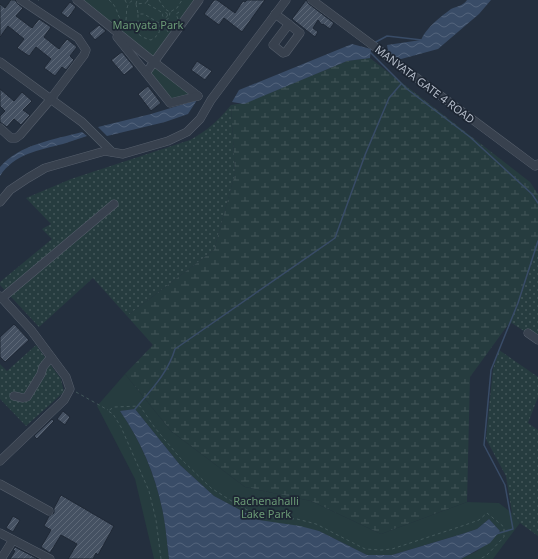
<svg xmlns="http://www.w3.org/2000/svg" width="538" height="559" viewBox="0 0 538 559" font-family="'Noto Sans',sans-serif">
<defs>
<pattern id="grass-dots" width="8" height="8" patternUnits="userSpaceOnUse"><rect width="8" height="8" fill="#263c3f"/><path d="M2 2h.1M6 6h.1" fill="none" stroke="#435659" stroke-width="1.8" stroke-linecap="round"/></pattern>
<pattern id="wetland-marsh" width="20" height="14" patternUnits="userSpaceOnUse"><rect width="20" height="14" fill="#263c3f"/><path d="M1 5h8M5 5V1M11 12h8M15 12V8" fill="none" stroke="#435659"/></pattern>
<pattern id="water-waves" width="16" height="10" patternUnits="userSpaceOnUse"><rect width="16" height="10" fill="#394c67"/><path d="M0 5q4-4 8 0t8 0" fill="none" stroke="#53647b"/></pattern>
<pattern id="building-hatch" width="6" height="6" patternUnits="userSpaceOnUse"><rect width="6" height="6" fill="#455162"/><path d="M-1 1l2-2M0 6l6-6M5 7l2-2" fill="none" stroke="#5d6877"/></pattern>
</defs>
<rect width="100%" height="100%" fill="#242f3e"/>
<g fill="url(#grass-dots)">
<path d="M231,105L235,174L214,250L127,316L93,278L39,327L0,285V282L52,239L42,229L51,224L26,198L71,179L190,140C207,131 219,120 231,105Z"/>
<path d="M538,248V340L510,322Z"/>
<path d="M36,345L61,379L64,392L26,426L0,399V364L7,371Z"/>
<path d="M499,350L538,377V397L528,423L538,430V536L520,523L512,513L506,476L486,439L493,369Z"/>
</g>
<path fill="url(#wetland-marsh)" d="M370,58L530,182L538,194V248L510,322L470,377L467,502L381,534L311,501L245,487L171,431L125,374L153,345L127,316L214,250L235,174L231,105L244,103L347,61Z"/>
<g fill="#263c3f">
<path d="M82,0H196L153,59Z"/>
<path d="M154,66L191,95L171,99L149,73Z"/>
<path d="M125,374L171,431L245,487L311,501L381,534L467,502L499,503L512,513L520,523L493,559H461L477,551L500,531L489,519L477,529L462,534L392,555H367L319,531L259,520L214,496L180,465L135,409L120,411C141,441 156,477 163,513C166,528 167,544 169,559H154L135,479L97,406Z"/>
</g>
<g fill="url(#water-waves)">
<path d="M467,0H491L479,14L438,49L390,62L387,45L421,40C426,28 440,17 451,9C457,6 463,6 467,0Z"/>
<path d="M352,44L371,49L370,58L347,61L244,104L232,102L239,90Z"/>
<path d="M197,100L188,114L165,122L107,136L98,127L151,114Z"/>
<path d="M82,132L87,136C79,139 71,141 63,144C39,150 14,154 0,176V167C20,144 53,140 82,132Z"/>
<path d="M135,409L180,465L214,496L259,520L300,526L319,531L367,555H392L462,534L477,529L489,519L500,531L490,543L461,559H169C167,544 166,528 163,513C156,476 141,441 120,411Z"/>
</g>
<g fill="none" stroke-linecap="round" stroke-linejoin="round">
<g stroke="#394c67" stroke-width="1.5">
<path d="M374,43L387,36L422,40"/>
<path d="M369,51L407,89L470,137L532,194L538,203"/>
<path d="M135,409C151,390 168,373 175,349L335,238L365,155L389,98L401,84"/>
<path d="M496,534L513,529L505,485L484,445L491,370L518,303L538,241"/>
</g>
</g>
<g fill="url(#building-hatch)" stroke="#1f2835">
<path d="M11,0H15L18,4L23,8L16,16L32,28L39,19L51,27L44,37L59,49L67,39L77,47L70,56L74,60L66,70L62,67L55,76L44,68L51,59L36,47L29,56L17,48L24,39L8,26L0,37V4L5,8Z"/>
<path d="M214,0H217L235,13L243,1L245,2L247,0H265L242,32L224,18L219,25L204,14Z"/>
<path d="M306,0L309,4L334,23L330,29L323,24L322,25L318,20L313,28L318,32L315,37L292,19Z"/>
<path d="M70,2L76,7L68,18L61,13Z"/>
<path d="M99,25L106,31L95,40L89,33Z"/>
<path d="M122,52L134,67L124,75L111,60Z"/>
<path d="M197,61L212,71L205,80L191,70Z"/>
<path d="M148,86L161,103L151,111L138,94Z"/>
<path d="M0,89L14,101L22,92L32,101L23,110L30,115L21,125L14,119L7,127L0,122V116L5,111L0,106Z"/>
<path d="M14,324L29,340L5,362L0,357V337Z"/>
<path d="M63,411L70,417L65,425L57,419Z"/>
<path d="M52,419L54,421L37,439L34,436Z"/>
<path d="M61,495L114,526L98,555L96,553L93,559H68L77,544L61,535L50,553L41,547L51,530L44,526L49,516L54,513V508Z"/>
<path d="M13,516L20,520L13,532L6,528Z"/>
<path d="M15,547L38,559H10L15,551L13,550Z"/>
</g>
<g fill="none" stroke-linecap="round" stroke-linejoin="round">
<g stroke="#565f6c" stroke-width="9">
<g id="minor">
<path d="M77,0L149,58L198,96"/>
<path d="M312,0L535,166L538,164"/>
<path d="M275,14C284,20 292,27 300,33L286,52L283,53L273,45L289,24"/>
<path d="M117,37L146,73L199,0"/>
<path d="M0,62L82,122L112,152"/>
<path d="M146,73L170,103L198,96"/>
<path d="M0,128L11,138H16L20,135L50,100L84,55L86,50L78,38L21,0"/>
<path d="M0,202L10,190L28,178L45,168L105,151L123,154L168,141L187,132L200,119L211,100L286,0"/>
<path d="M0,296L31,330L66,377L70,389L64,400L0,461"/>
<path d="M2,298L114,204"/>
<path d="M528,333L538,340"/>
<path d="M14,396L23,398L27,397L41,374L43,367L51,357"/>
<path d="M0,484L49,511"/>
<path d="M0,533L50,559"/>
<path d="M1,559L13,540"/>
</g>
</g>
<g stroke="#44595c" stroke-width="1" stroke-dasharray="3 3" stroke-linecap="butt">
<path d="M38,0H39"/>
<path d="M109,0C122,10 113,21 133,28"/>
<path d="M125,0L127,4"/>
<path d="M148,0L146,3L163,13"/>
<path d="M159,0L165,9L170,12L177,8L182,0"/>
<path d="M136,4L137,0"/>
<circle cx="165" cy="15" r="2.5"/>
<path d="M138,13L136,4L146,3"/>
<path d="M178,19L176,14L179,12L181,13"/>
<path d="M126,20C127,12 125,3 134,0"/>
<path d="M159,23L144,14H138V22L133,28C138,35 143,38 151,40C159,35 161,32 159,23L166,20L169,18L170,12"/>
<path d="M168,32L166,28L168,26H171"/>
<path d="M76,392L108,410"/>
<path d="M161,559L156,520L149,491L121,427L113,414L108,411L114,407L140,406L155,428L181,459L211,488L238,505L261,517L297,519L316,524L365,549L381,550L392,549L465,525L479,520L487,513L504,527V537L486,556L479,559"/>
</g>
<use href="#minor" stroke="#38414e" stroke-width="8"/>
</g>
<g text-anchor="middle" dominant-baseline="central" stroke-width="3.5" stroke-linejoin="round" paint-order="stroke">
<g font-size="11" fill="#6b9a76" stroke="#1d2633">
<text x="148" y="24">Manyata Park</text>
<text x="266" y="500">Rachenahalli<tspan x="266" dy="13">Lake Park</tspan></text>
</g>
<g font-size="11" fill="#b4bcc9" stroke="#1d2633">
<text transform="translate(425 84) rotate(37)">MANYATA GATE 4 ROAD</text>
</g>
</g>
</svg>
